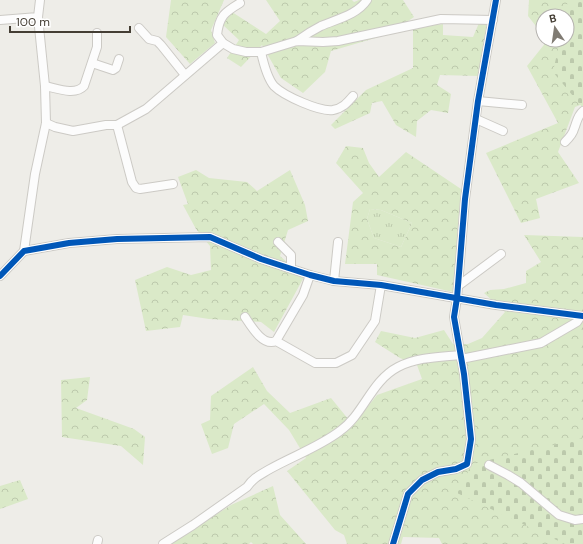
<svg xmlns="http://www.w3.org/2000/svg" width="583" height="544" viewBox="0 0 583 544" font-family="'DM Sans',sans-serif">
<defs>
<pattern id="grass-tufts" width="24" height="20" patternUnits="userSpaceOnUse"><rect width="24" height="20" fill="#dae9c8"/><path d="M3 7l-1-3M5 7V3M7 7l1-3M15 17l-1-3M17 17v-4M19 17l1-3" fill="none" stroke="#bcc9ac"/></pattern>
<pattern id="forest-crowns" width="20" height="18" patternUnits="userSpaceOnUse"><rect width="20" height="18" fill="#dae9c8"/><path d="M2 6a3 3 0 1 1 6 0M12 15a3 3 0 1 1 6 0" fill="none" stroke="#bcc9ac"/></pattern>
<pattern id="cemetery-stones" width="16" height="16" patternUnits="userSpaceOnUse"><rect width="16" height="16" fill="#dae9c8"/><path d="M2 7V4a2 2 0 0 1 4 0v3zM10 15v-3a2 2 0 0 1 4 0v3z" fill="#bcc9ac"/></pattern>
</defs>
<rect width="100%" height="100%" fill="#eeede8"/>
<path fill="url(#grass-tufts)" d="M370,209L381,210L412,223L401,247L374,238L367,219Z"/>
<g fill="url(#forest-crowns)" fill-rule="evenodd">
<path d="M171,0H224L211,30L215,43L190,64L166,37Z"/>
<path d="M266,0H352L354,2L359,0H403L414,17L389,34L331,51L325,72L303,93L281,78L262,45L241,67L227,58L239,40L223,25L232,12L266,34L280,21Z"/>
<path d="M529,0H582L583,104L575,107L558,152L579,183L536,199L540,218L521,223L486,153L558,123L527,66L547,41V40H567V16H543V35L528,16Z"/>
<path d="M482,16H488L478,76L440,75L437,85L451,94L448,113L431,110L417,121L416,137L396,125L382,101L372,103L370,113L335,129L331,125L366,90L413,68V28L443,24V35L473,37Z"/>
<path d="M346,146L363,148L369,163L379,177L406,152L461,189L453,292L377,275V264H345L353,202L363,193L336,163ZM370,209L381,210L412,223L401,247L374,238L367,219Z"/>
<path d="M196,170L209,178L247,182L257,191L290,170L305,205L308,221L288,230L280,256L304,277L274,332L261,322L209,319L183,315L180,327L146,331L135,280L167,267L191,275L211,270L210,246L196,229L183,205L188,204L178,177Z"/>
<path d="M524,235L583,237V544H442L439,538L403,537L401,544H347L344,535L335,530L287,471L306,458L289,430L264,404L234,424L228,448L212,454L201,424L210,420L211,396L253,367L267,391L290,413L331,398L353,425L377,395L422,379L417,365L400,358L375,342L381,331L415,338L444,330L453,344H468L482,338L505,312L484,293L490,290L504,289L526,283V271L541,262Z"/>
<path d="M90,377L87,400L76,408L134,429L145,437L143,465L121,446L62,437L61,380Z"/>
<path d="M20,480L28,499L0,509V486Z"/>
<path d="M273,486L280,515L306,544H253L251,542L249,544H170L231,505Z"/>
</g>
<g fill="url(#cemetery-stones)">
<path d="M568,0H583V108L553,72L560,40H567V16H565Z"/>
<path d="M583,438V544H565L457,493L472,464Z"/>
</g>
<g fill="none" stroke-linecap="round" stroke-linejoin="round">
<g stroke="#cccac5" stroke-width="10">
<g id="minor">
<path d="M240,3C225,12 219,16 217,35L223,43L233,49L246,52H261L297,41L323,42L338,41L441,19L493,20"/>
<path d="M0,20L38,17L40,0"/>
<path d="M139,28L149,39L157,41L161,45L185,75"/>
<path d="M297,41C305,35 313,30 321,26C337,19 357,15 367,0"/>
<path d="M261,52C263,61 268,79 274,86C284,96 320,112 333,110C343,108 347,103 353,96"/>
<path d="M92,63L113,70L116,68L119,59"/>
<path d="M45,86C56,88 75,96 84,86L97,47V33"/>
<path d="M478,101L522,105"/>
<path d="M476,119L503,131"/>
<path d="M46,123L55,127L73,131L106,125H117L146,109L223,43"/>
<path d="M117,125L132,182L136,188L140,189L173,184"/>
<path d="M565,142C569,138 573,134 574,129C577,122 577,116 583,111"/>
<path d="M278,242L291,255V268"/>
<path d="M24,251L35,174L46,123L45,86L38,17"/>
<path d="M0,276L24,251L69,243L117,239L210,237L261,259L310,275L334,281L381,285L496,305L583,316"/>
<path d="M334,281L338,242"/>
<path d="M458,286L501,254"/>
<path d="M245,317C251,326 263,347 276,341L315,363H336L352,355L375,321L381,285"/>
<path d="M276,341L303,295L310,275"/>
<path d="M461,359L541,343L577,322L581,316"/>
<path d="M489,465L508,475L521,483L559,515L575,520L583,519"/>
<path d="M97,544L98,540"/>
<path d="M163,544L193,525L247,487C254,477 260,475 270,469C293,456 319,447 340,431C364,414 371,381 398,367C417,357 440,357 460,355"/>
<path d="M393,544L408,494L422,480L438,472L456,469L467,464L471,439L464,374L454,317L457,298L465,199L478,101L496,0"/>
</g>
</g>
<use href="#minor" stroke="#fcfcfc" stroke-width="8"/>
<g stroke="#fff" stroke-width="8">
<g id="cycleway">
<path d="M0,276L24,251L69,243L117,239L210,237L261,259L310,275L334,281L381,285L496,305L583,316"/>
<path d="M393,544L408,494L422,480L438,472L456,469L467,464L471,439L464,374L454,317L457,298L465,199L478,101L496,0"/>
</g>
</g>
<use href="#cycleway" stroke="#0057b8" stroke-width="6"/>
</g>
<g transform="translate(555 28) rotate(347)"><circle r="19" fill="#ffffff" stroke="#b4b2ae"/>
<path d="M0-3L7 15L0 10L-7 15Z" fill="#807b73"/>
<text y="-6" font-size="11" font-weight="bold" text-anchor="middle" fill="#443e34">B</text>
</g>
<path d="M10 26v6h120v-6" fill="none" stroke="#443e34" stroke-width="2"/>
<text x="16" y="26" font-size="12" fill="#443e34" stroke="#ffffff" stroke-width="3" paint-order="stroke">100 m</text>
</svg>
